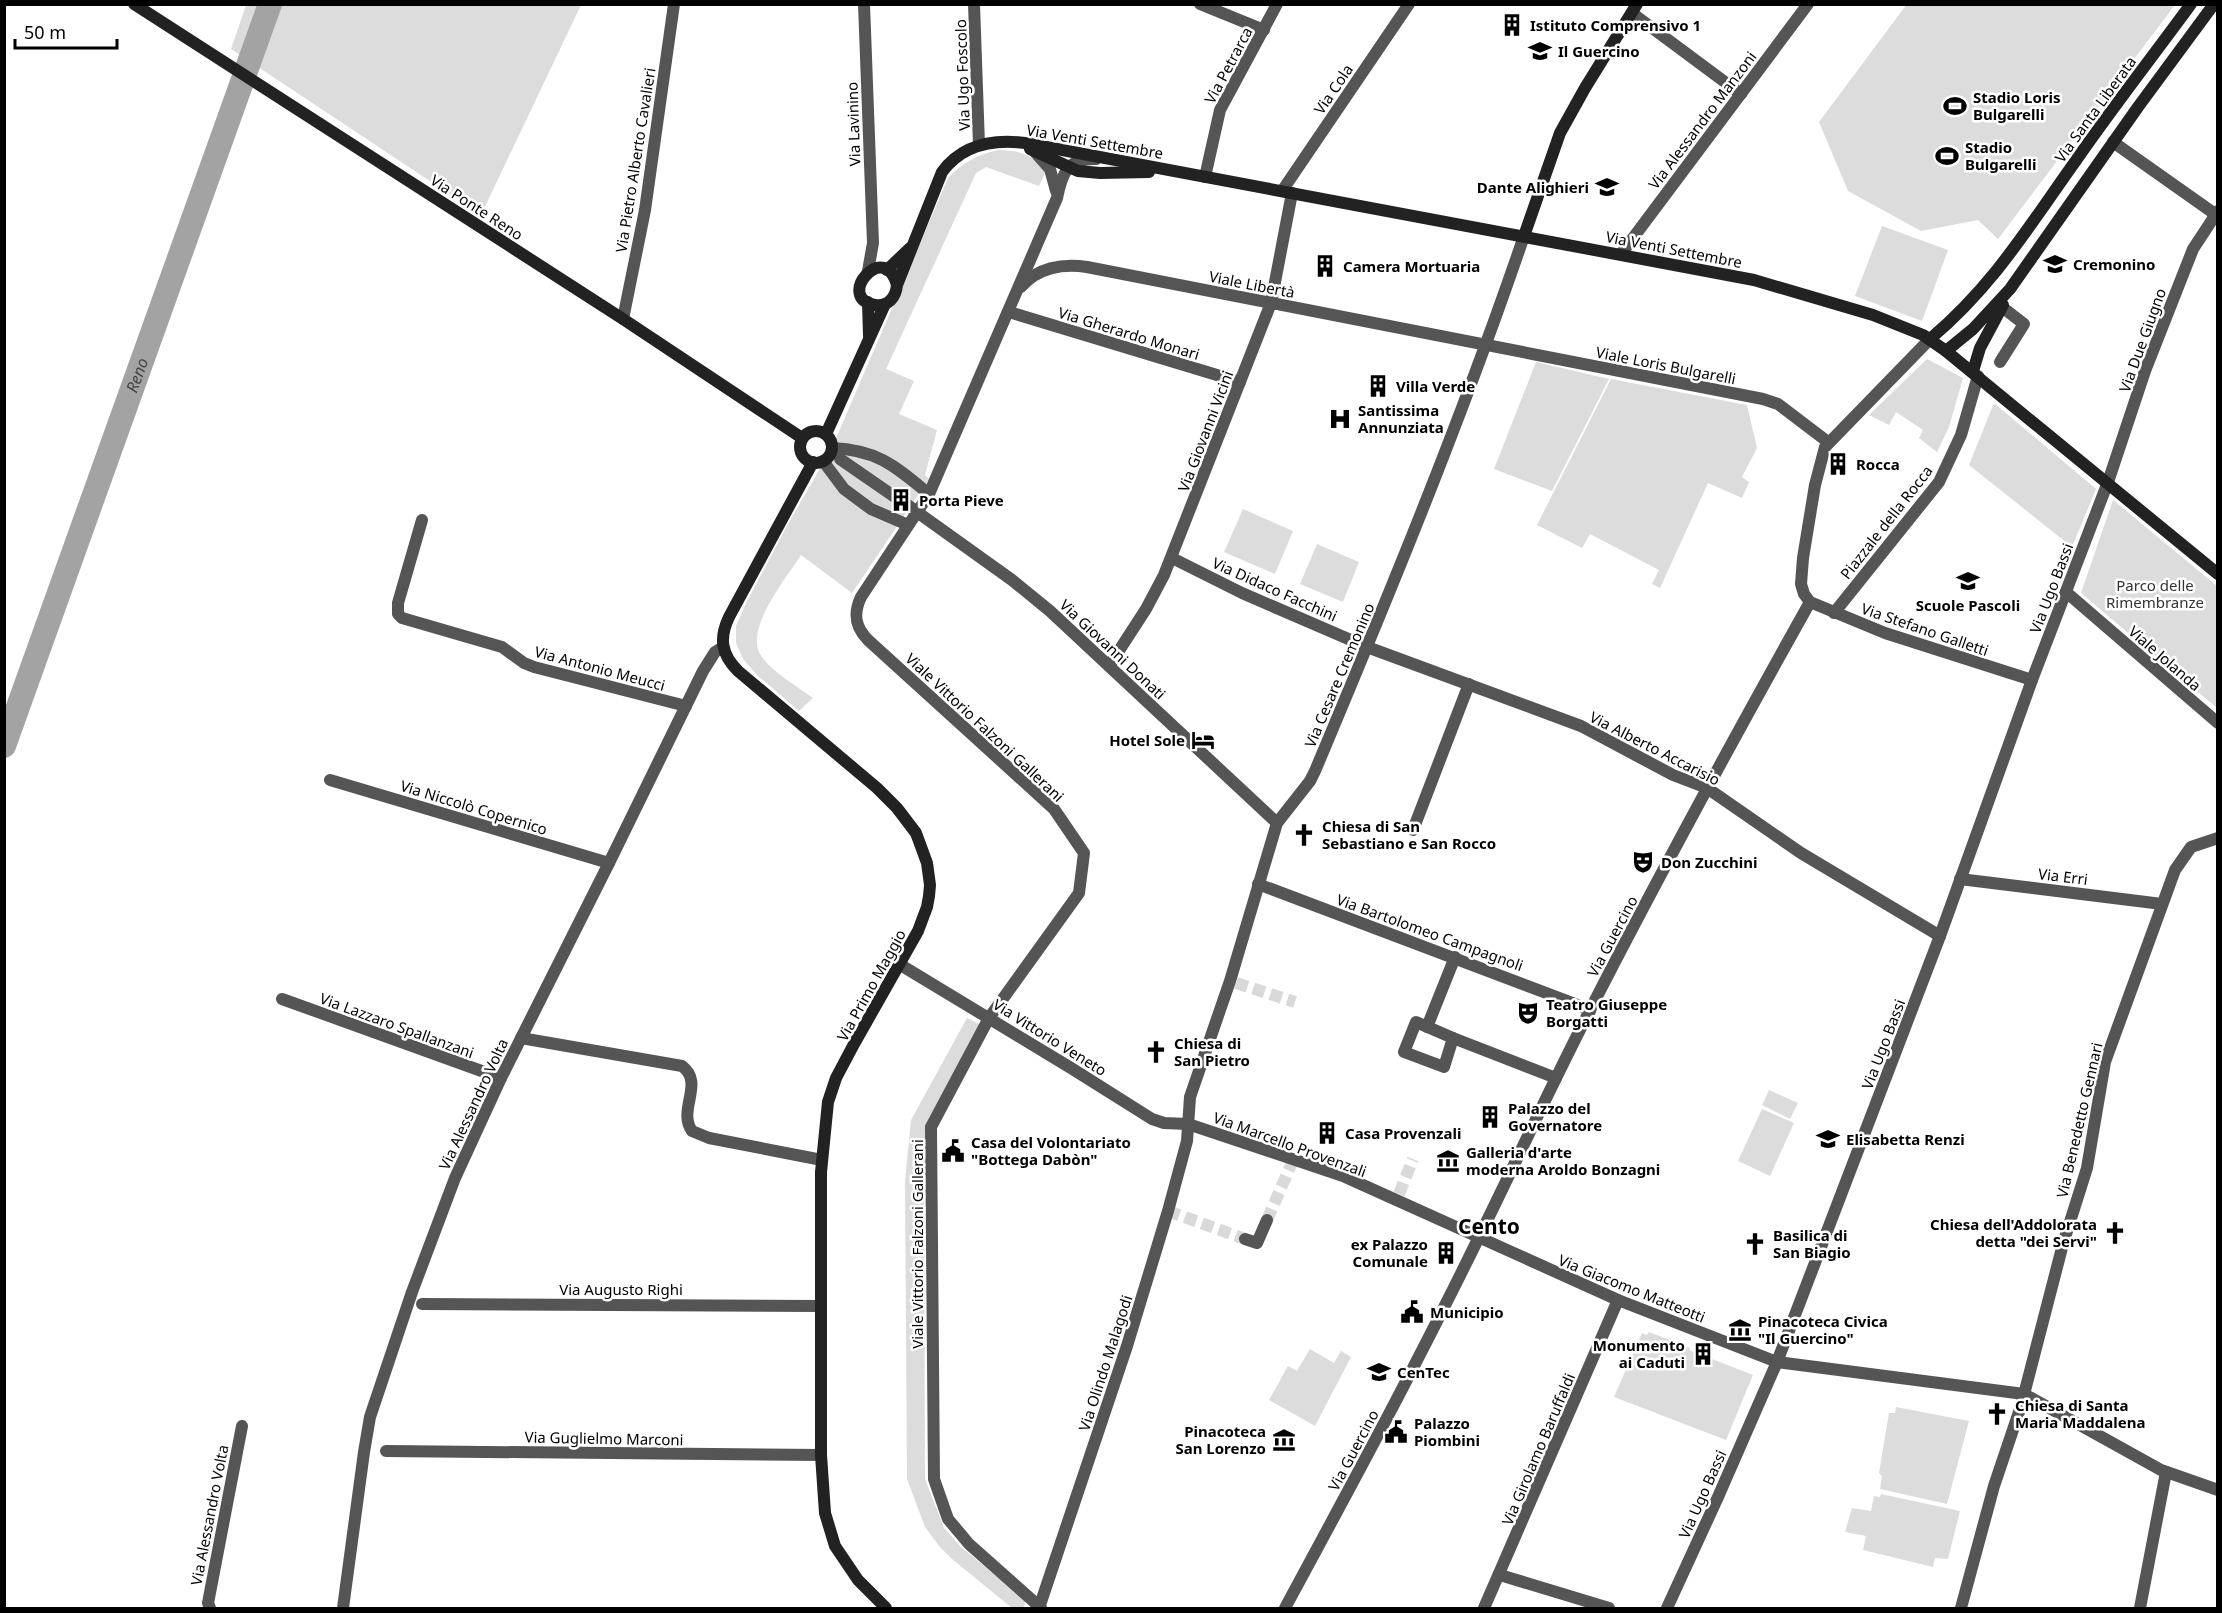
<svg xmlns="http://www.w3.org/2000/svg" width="2222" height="1613" viewBox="0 0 2222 1613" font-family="'Noto Sans',sans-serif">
<rect width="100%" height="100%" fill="#fff"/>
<g fill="#dcdcdc">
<path d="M1907,4H2175V5L1998,239L1978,220L1921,231L1848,191L1819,122Z"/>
<path d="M246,5V4L581,5L481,215L231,49Z"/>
<path d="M998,150C1021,151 1031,153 1046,171L1039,186L986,167L976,173L886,369L914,381L899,414L937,430L925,475L929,479L852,593L801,555C787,577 745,628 760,654C770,671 798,687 813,698L799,711L757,675L743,659L736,643V626L746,603L788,524L822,465L832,455L834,443L948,178C963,162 977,155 998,150Z"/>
<path d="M1882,226L1948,250L1922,321L1855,296Z"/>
<path d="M1927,359L1963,378L1949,427L1937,452L1919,438L1923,430L1896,412L1889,425L1869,415Z"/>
<path d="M1536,362L1609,379L1552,491L1494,469Z"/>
<path d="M1611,379L1747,405L1757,448L1742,477L1749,482L1742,498L1708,483L1660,588L1652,584L1659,570L1590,534L1582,548L1537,525Z"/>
<path d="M1994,403L2096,489L2072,547L1969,465Z"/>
<path d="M2113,500L2217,586V708L2081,593Z"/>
<path d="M1243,509L1293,531L1275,574L1224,552Z"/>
<path d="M1317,544L1359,562L1343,602L1300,584Z"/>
<path d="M967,1018L981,1025L929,1122L924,1181L925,1479L944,1528L961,1547L1026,1601L1023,1608H1012L952,1559L939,1546L925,1527L907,1479L905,1181L911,1120Z"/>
<path d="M1769,1090L1798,1103L1790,1119L1762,1105Z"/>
<path d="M1762,1109L1794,1123L1770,1176L1738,1161Z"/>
<path d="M1649,1332L1690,1348L1689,1350L1753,1375L1726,1440L1614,1397L1642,1333L1647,1335Z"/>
<path d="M1310,1349L1334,1363L1341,1351L1351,1357L1315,1426L1269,1400L1288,1366L1297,1371Z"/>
<path d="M1896,1407L1969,1421L1947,1504L1880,1489L1882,1476L1879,1473L1889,1413H1895Z"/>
<path d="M1881,1494L1960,1511L1948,1559L1935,1558L1933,1567L1863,1550L1866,1536L1845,1532L1852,1508L1871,1511L1874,1496L1880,1497Z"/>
</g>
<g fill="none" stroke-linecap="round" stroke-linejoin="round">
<path stroke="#a3a3a3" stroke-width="24" id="s1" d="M4,746L270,4"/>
<g stroke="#d9d9d9" stroke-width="12" stroke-dasharray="12 6" stroke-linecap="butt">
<path d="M1236,983L1295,1002"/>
<path d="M1399,1194L1413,1159"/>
<path d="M1168,1211L1245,1239"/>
<path d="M1267,1220L1294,1158"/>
</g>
<g stroke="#555" stroke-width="12">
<path d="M864,4L873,243L868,271"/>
<path d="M974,4L979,145"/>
<path d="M1200,4L1264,30"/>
<path d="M1632,13L1741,94"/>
<path d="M2113,142L2215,214"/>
<path d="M1035,152L1050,169L1056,191"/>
<path d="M1205,177L1220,110L1277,4"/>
<path d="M1282,191L1409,4"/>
<path d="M1621,254L1808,4"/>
<path d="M1021,287C1037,268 1062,263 1087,267L1763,399L1778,404L1828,442"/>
<path d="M1009,312L1240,382"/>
<path d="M623,319L645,210L674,4"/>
<path d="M1930,339L1825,447L1815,485L1803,558L1801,584L1804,594L1810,602L1885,633L2032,680"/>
<path d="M2000,362L2024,324L2002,307"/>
<path d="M832,448C878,450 895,466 929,494"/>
<path d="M840,459L895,497"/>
<path d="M823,461L844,489L871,509L908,525"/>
<path d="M906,504L1012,580L1050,611L1277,823"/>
<path d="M422,520L398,603V614L402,618L502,647L524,663L534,667L686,706"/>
<path d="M1172,558L1242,593L1367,647L1581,726L1673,775L1707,788L1801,853L1940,936"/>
<path d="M2066,592L2218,723"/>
<path d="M1834,613L1939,482L1961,435L1978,376"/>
<path d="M1109,666L1146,609L1164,575L1271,303L1292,193"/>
<path d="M330,780L609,863"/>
<path d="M1413,830L1469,684"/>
<path d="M1960,879L2162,904"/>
<path d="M1258,884L1578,1005L1590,1011"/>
<path d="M899,964L1071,1068L1152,1119L1164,1123L1188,1124L1343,1176L1618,1300L1777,1362L2024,1394L2161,1470L2218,1490"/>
<path d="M282,999L501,1078"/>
<path d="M1416,1022L1453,1038L1444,1067L1404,1052Z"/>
<path d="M1427,1027L1455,957"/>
<path d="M521,1038L682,1066C705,1083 677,1110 692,1131L709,1138L822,1160"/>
<path d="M1453,1038L1556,1078"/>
<path d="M1245,1239L1257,1243L1267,1220"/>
<path d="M422,1304L821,1306"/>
<path d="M386,1451L821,1455"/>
<path d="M1500,1575L1609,1608"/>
<path d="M210,1608L208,1603L242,1426"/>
<path d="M343,1608L364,1452L370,1417L412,1292L455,1178L501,1078L609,863L703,671L715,652L723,647"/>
<path d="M1039,1608L1127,1346L1168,1211L1187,1141L1190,1097L1230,981L1277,823L1310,781L1315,771C1389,595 1462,418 1524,236"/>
<path d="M1041,1608L969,1544L948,1519L934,1479L931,1127L989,1018L1079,893L1084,853L1054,809L868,640C855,627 853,614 861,597L929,494L1057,198C1062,174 1067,158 1096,159"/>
<path d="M1285,1608C1351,1486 1417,1364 1478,1239C1515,1164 1550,1088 1588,1014C1659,875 1734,738 1810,602"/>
<path d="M1484,1608L1618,1300"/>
<path d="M1667,1608L1718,1497L1777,1362L1940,936L2032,680L2108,482L2145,371L2193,249L2218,211"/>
<path d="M1961,1608L1994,1486L2021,1406L2063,1244L2087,1168L2105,1062L2175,870L2191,847L2218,838"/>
<path d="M2140,1608L2166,1472"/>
</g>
<g stroke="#222" stroke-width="12">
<path d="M134,4L623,319L802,438"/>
<path d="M1030,149L1078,171L1100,173L1149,172"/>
<path d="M1524,236L1560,133L1585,88L1637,4"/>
<path d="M887,270L910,248"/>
<path d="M897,285C885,239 834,298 875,305C888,307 896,297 897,285L942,172C962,145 993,139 1025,143L1754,280L1873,315L1923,335L1946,351L2218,574"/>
<path d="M868,302L869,336"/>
<path d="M1930,339C1994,285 2029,226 2077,159C2113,107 2153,56 2191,4"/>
<path d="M1946,351L1973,329L2010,289L2138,107L2214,4"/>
<path d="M1973,371L1980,348L2003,305"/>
<circle cx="816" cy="447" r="16"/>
<path d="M826,434L885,304"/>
<path d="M813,462L729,617C719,638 721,654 738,671L877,788L897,808L916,833L927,863L930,885L929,896L927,907L918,931L854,1044L836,1078L828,1102L821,1172V1455L825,1513L835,1546L858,1580L886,1608"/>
</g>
</g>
<defs>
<g id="building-bare" transform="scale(1.8)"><path d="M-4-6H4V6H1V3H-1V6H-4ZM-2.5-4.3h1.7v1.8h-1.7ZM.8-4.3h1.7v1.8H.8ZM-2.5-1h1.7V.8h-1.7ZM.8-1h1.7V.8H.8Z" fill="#000" stroke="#fff" stroke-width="2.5" paint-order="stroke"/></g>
<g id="school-bare" transform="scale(1.8)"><path d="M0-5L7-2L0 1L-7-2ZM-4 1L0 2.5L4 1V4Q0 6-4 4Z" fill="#000" stroke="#fff" stroke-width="2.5" paint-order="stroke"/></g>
<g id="stadium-bare" transform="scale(1.8)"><path d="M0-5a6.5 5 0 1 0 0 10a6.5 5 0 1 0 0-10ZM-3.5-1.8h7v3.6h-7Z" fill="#000" stroke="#fff" stroke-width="2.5" paint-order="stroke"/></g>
<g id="hospital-bare" transform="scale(1.8)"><path d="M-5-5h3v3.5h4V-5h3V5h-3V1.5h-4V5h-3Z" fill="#000" stroke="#fff" stroke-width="2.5" paint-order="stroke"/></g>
<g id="hotel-bare" transform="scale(1.8)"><path d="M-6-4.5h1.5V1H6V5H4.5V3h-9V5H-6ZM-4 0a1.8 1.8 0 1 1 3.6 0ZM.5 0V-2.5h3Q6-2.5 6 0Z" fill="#000" stroke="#fff" stroke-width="2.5" paint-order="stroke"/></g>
<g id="church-bare" transform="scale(1.8)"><path d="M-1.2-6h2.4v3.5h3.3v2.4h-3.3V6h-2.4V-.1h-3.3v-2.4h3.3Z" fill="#000" stroke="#fff" stroke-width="2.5" paint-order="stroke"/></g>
<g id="theatre-bare" transform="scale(1.8)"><path d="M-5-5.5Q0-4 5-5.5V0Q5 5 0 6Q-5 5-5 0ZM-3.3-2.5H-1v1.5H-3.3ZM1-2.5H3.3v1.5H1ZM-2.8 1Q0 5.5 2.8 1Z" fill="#000" stroke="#fff" stroke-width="2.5" paint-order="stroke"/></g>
<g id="civic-bare" transform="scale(1.8)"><path d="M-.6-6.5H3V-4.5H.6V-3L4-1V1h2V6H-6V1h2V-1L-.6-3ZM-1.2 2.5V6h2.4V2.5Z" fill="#000" stroke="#fff" stroke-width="2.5" paint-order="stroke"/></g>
<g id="museum-bare" transform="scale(1.8)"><path d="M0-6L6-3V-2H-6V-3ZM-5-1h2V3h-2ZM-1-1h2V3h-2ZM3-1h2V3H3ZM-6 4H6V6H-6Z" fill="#000" stroke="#fff" stroke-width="2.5" paint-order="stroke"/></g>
<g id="university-bare" transform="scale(1.8)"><path d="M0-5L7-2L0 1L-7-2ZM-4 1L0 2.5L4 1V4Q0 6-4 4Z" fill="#000" stroke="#fff" stroke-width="2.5" paint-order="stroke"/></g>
</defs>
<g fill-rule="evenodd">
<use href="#building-bare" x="1512" y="25"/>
<use href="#school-bare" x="1540" y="51"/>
<use href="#stadium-bare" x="1955" y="106"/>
<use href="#stadium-bare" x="1947" y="156"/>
<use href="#school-bare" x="1607" y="187"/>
<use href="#school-bare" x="2055" y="264"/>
<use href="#building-bare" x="1325" y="266"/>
<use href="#building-bare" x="1378" y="386"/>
<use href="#hospital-bare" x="1340" y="419"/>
<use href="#building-bare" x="1838" y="464"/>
<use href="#building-bare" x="901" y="500"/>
<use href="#school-bare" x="1968" y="581"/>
<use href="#hotel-bare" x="1203" y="740"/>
<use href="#church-bare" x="1304" y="835"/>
<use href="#theatre-bare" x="1643" y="862"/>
<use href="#theatre-bare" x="1528" y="1013"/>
<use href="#church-bare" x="1156" y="1052"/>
<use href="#building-bare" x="1490" y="1117"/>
<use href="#building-bare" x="1327" y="1133"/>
<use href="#school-bare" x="1828" y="1139"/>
<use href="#civic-bare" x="953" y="1151"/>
<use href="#museum-bare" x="1448" y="1161"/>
<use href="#church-bare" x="2115" y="1233"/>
<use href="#church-bare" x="1755" y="1244"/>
<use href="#building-bare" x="1446" y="1253"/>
<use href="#civic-bare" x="1412" y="1312"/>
<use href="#museum-bare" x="1740" y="1330"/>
<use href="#building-bare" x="1703" y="1354"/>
<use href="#university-bare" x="1379" y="1372"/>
<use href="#church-bare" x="1997" y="1414"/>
<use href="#civic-bare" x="1396" y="1432"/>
<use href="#museum-bare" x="1284" y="1440"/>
</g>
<g text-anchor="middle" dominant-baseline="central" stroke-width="5" stroke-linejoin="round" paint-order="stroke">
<g font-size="15" font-weight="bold" fill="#000" stroke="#fff" text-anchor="start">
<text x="1530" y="25">Istituto Comprensivo 1</text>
<text x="1558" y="51">Il Guercino</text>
<text x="1973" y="97">Stadio Loris<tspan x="1973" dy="17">Bulgarelli</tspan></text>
<text x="1965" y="147">Stadio<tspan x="1965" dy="17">Bulgarelli</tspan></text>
<text x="1589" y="187" text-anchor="end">Dante Alighieri</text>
<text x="2073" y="264">Cremonino</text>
<text x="1343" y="266">Camera Mortuaria</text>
<text x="1396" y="386">Villa Verde</text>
<text x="1358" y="410">Santissima<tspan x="1358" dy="17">Annunziata</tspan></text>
<text x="1856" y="464">Rocca</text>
<text x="919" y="500">Porta Pieve</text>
<text x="1968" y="605" text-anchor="middle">Scuole Pascoli</text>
<text x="1185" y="740" text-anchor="end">Hotel Sole</text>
<text x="1322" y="826">Chiesa di San<tspan x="1322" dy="17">Sebastiano e San Rocco</tspan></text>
<text x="1661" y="862">Don Zucchini</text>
<text x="1546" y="1004">Teatro Giuseppe<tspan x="1546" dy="17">Borgatti</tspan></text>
<text x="1174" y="1043">Chiesa di<tspan x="1174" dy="17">San Pietro</tspan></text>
<text x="1508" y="1108">Palazzo del<tspan x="1508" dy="17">Governatore</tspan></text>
<text x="1345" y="1133">Casa Provenzali</text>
<text x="1846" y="1139">Elisabetta Renzi</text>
<text x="971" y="1142">Casa del Volontariato<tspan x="971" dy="17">"Bottega Dabòn"</tspan></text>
<text x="1466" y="1152">Galleria d'arte<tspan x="1466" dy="17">moderna Aroldo Bonzagni</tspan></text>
<text x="2097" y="1224" text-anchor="end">Chiesa dell'Addolorata<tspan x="2097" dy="17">detta "dei Servi"</tspan></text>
<text x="1773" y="1235">Basilica di<tspan x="1773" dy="17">San Biagio</tspan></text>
<text x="1428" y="1244" text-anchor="end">ex Palazzo<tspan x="1428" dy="17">Comunale</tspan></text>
<text x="1430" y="1312">Municipio</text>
<text x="1758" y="1321">Pinacoteca Civica<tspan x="1758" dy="17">"Il Guercino"</tspan></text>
<text x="1685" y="1345" text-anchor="end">Monumento<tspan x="1685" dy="17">ai Caduti</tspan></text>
<text x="1397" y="1372">CenTec</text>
<text x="2015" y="1405">Chiesa di Santa<tspan x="2015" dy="17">Maria Maddalena</tspan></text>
<text x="1414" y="1423">Palazzo<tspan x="1414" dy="17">Piombini</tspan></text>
<text x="1266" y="1431" text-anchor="end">Pinacoteca<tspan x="1266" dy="17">San Lorenzo</tspan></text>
</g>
<g font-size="15" fill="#000" stroke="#fff">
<text transform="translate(1228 65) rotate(-62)">Via Petrarca</text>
<text transform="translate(962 75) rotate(-92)">Via Ugo Foscolo</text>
<text transform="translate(1333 89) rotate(-56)">Via Cola</text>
<text transform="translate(2095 109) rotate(-54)">Via Santa Liberata</text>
<text transform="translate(1702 120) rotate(-53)">Via Alessandro Manzoni</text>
<text transform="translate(853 124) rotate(-92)">Via Lavinino</text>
<text transform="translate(1095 141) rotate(10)">Via Venti Settembre</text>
<text transform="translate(635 160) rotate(-81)">Via Pietro Alberto Cavalieri</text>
<text transform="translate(477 207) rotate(33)">Via Ponte Reno</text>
<text transform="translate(1674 249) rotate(11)">Via Venti Settembre</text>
<text transform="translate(1252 284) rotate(11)">Viale Libertà</text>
<text transform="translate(1129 333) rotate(17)">Via Gherardo Monari</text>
<text transform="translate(2142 340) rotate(-70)">Via Due Giugno</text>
<text transform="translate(1666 365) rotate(11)">Viale Loris Bulgarelli</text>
<text transform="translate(1205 431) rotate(-69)">Via Giovanni Vicini</text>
<text transform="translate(1886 522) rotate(-52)">Piazzale della Rocca</text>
<text transform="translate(2051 588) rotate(-69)">Via Ugo Bassi</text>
<text transform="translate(1275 589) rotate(24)">Via Didaco Facchini</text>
<text transform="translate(1925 629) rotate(19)">Via Stefano Galletti</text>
<text transform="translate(1113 649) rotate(43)">Via Giovanni Donati</text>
<text transform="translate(2165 658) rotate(41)">Viale Jolanda</text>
<text transform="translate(600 668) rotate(15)">Via Antonio Meucci</text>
<text transform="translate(1339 675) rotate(-67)">Via Cesare Cremonino</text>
<text transform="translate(985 727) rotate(43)">Viale Vittorio Falzoni Gallerani</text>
<text transform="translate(1655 748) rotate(27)">Via Alberto Accarisio</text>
<text transform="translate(474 807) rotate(17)">Via Niccolò Copernico</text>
<text transform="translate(2063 876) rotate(7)">Via Erri</text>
<text transform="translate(1430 932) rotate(20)">Via Bartolomeo Campagnoli</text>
<text transform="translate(1612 936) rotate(-62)">Via Guercino</text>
<text transform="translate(871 985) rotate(-61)">Via Primo Maggio</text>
<text transform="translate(397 1025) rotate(20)">Via Lazzaro Spallanzani</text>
<text transform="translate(1050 1037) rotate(32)">Via Vittorio Veneto</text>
<text transform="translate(1883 1044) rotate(-69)">Via Ugo Bassi</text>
<text transform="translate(473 1104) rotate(-65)">Via Alessandro Volta</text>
<text transform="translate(2079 1120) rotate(-77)">Via Benedetto Gennari</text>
<text transform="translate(1290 1144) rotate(20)">Via Marcello Provenzali</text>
<text transform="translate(917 1244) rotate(-90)">Viale Vittorio Falzoni Gallerani</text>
<text transform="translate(1632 1288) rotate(22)">Via Giacomo Matteotti</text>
<text x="621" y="1289">Via Augusto Righi</text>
<text transform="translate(1105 1363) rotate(-72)">Via Olindo Malagodi</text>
<text transform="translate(604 1438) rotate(1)">Via Guglielmo Marconi</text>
<text transform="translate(1538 1449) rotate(-67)">Via Girolamo Baruffaldi</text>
<text transform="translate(1353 1450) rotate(-62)">Via Guercino</text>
<text transform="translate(1702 1494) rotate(-66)">Via Ugo Bassi</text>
<text transform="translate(209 1515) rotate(-79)">Via Alessandro Volta</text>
</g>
<g font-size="15" fill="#333" stroke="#fff">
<text x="2155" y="585">Parco delle<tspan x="2155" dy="17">Rimembranze</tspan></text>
</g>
<g font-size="16" font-style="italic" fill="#444" stroke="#fff">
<text stroke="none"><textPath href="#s1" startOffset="394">Reno</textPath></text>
</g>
<g font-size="21" font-weight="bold" fill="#000" stroke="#fff">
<text x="1489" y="1226">Cento</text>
</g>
</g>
<rect width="2222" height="1613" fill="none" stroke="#000000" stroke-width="12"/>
<path d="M15 39v9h102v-9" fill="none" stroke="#000000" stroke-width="3"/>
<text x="24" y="39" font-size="18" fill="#000000" stroke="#ffffff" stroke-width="4.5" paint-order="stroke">50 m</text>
</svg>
